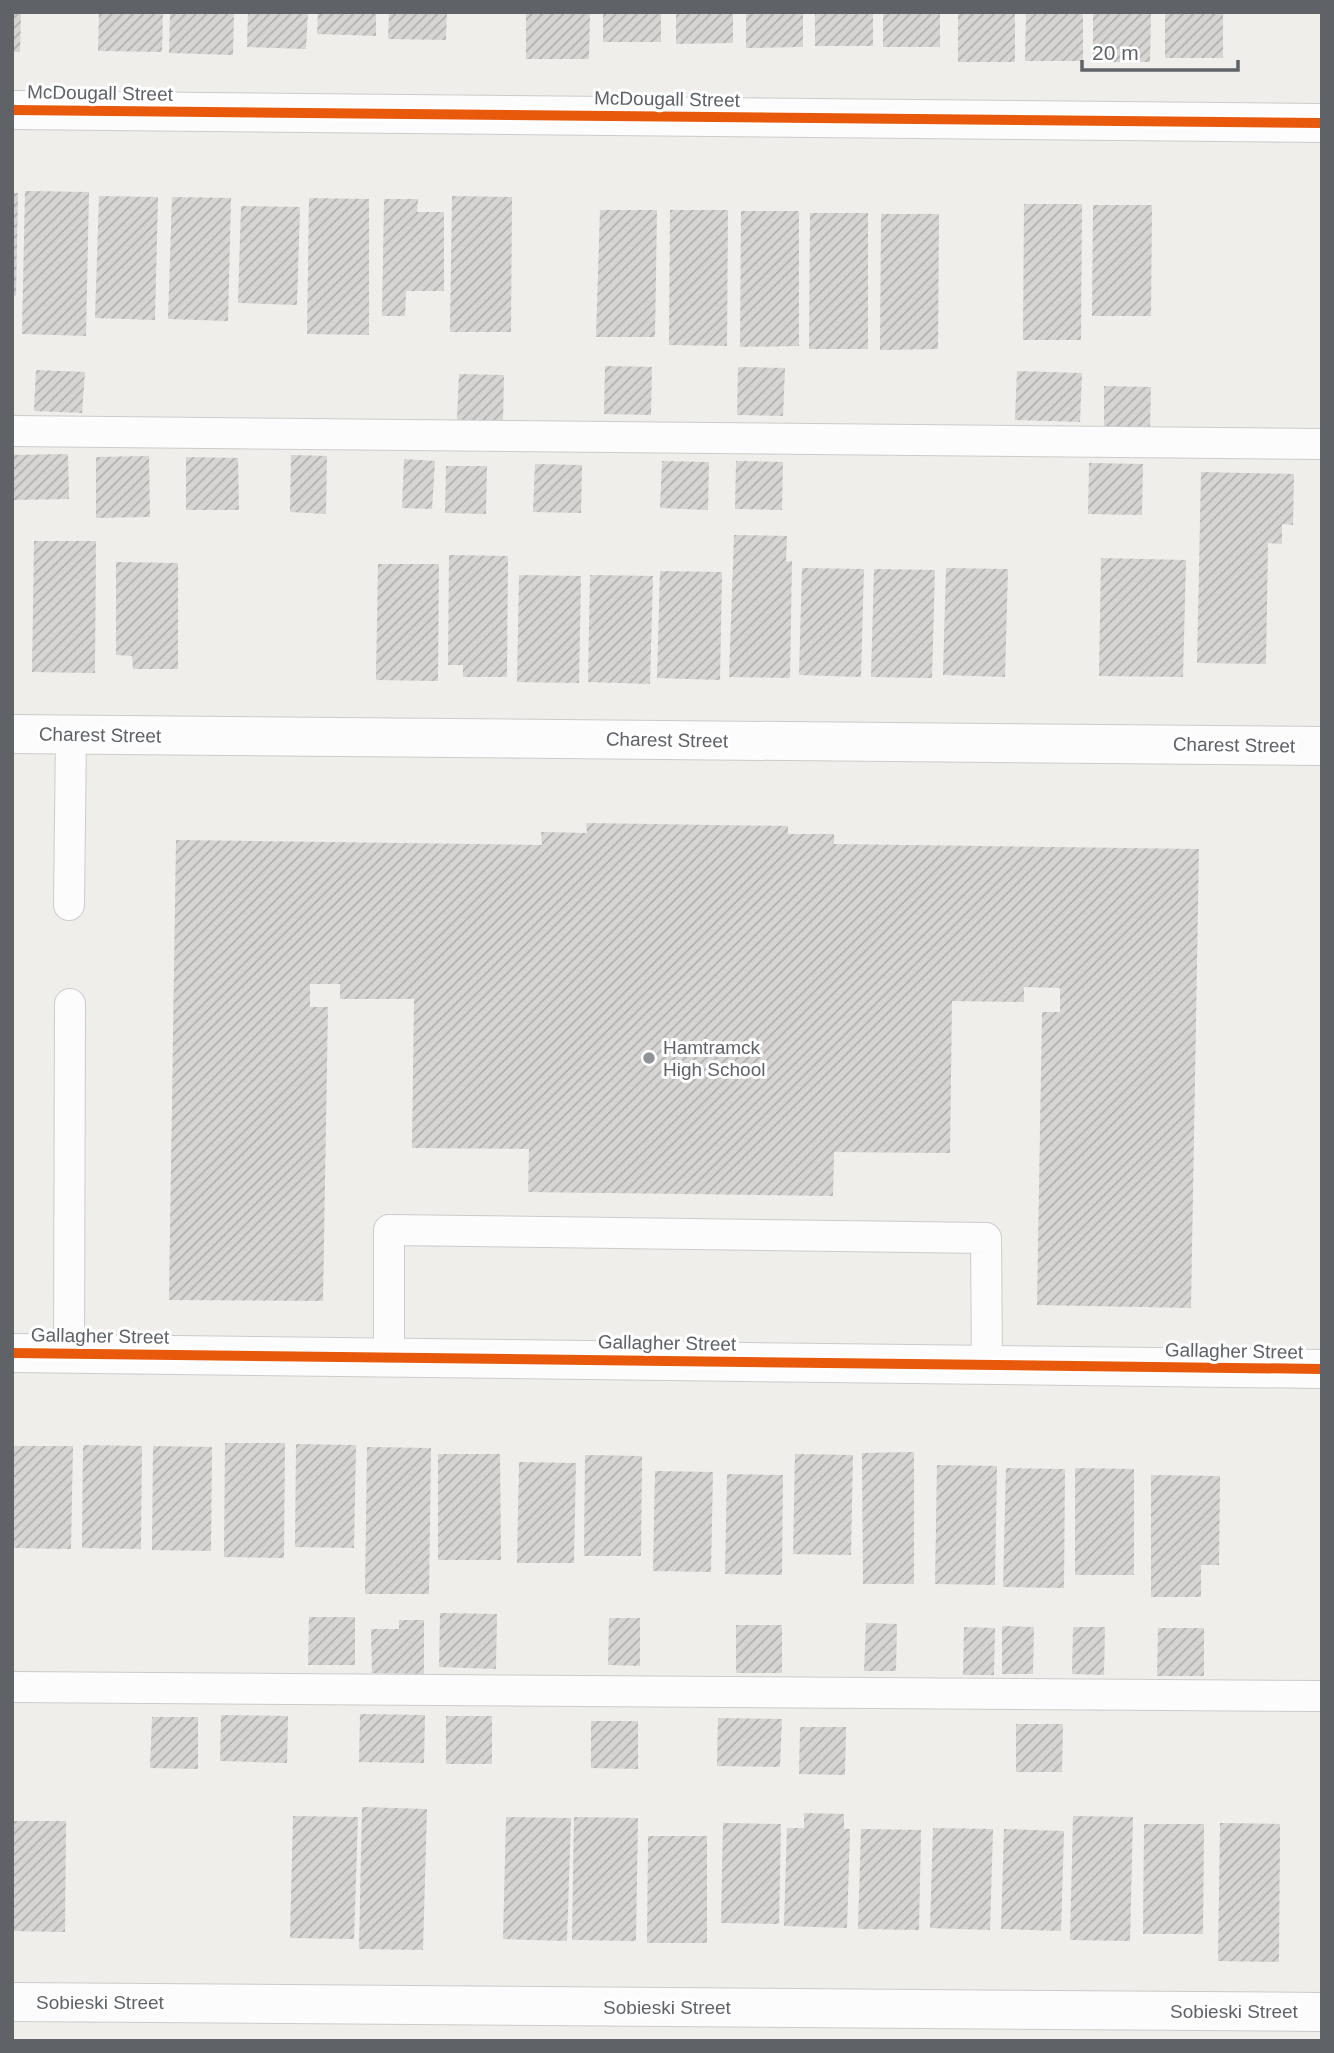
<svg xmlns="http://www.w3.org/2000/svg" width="1334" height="2053" viewBox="0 0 1334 2053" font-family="Arial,sans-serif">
<defs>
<pattern id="building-hatch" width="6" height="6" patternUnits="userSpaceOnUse" patternTransform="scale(1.75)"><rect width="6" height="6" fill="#d6d5d3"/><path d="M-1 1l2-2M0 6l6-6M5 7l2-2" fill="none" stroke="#b1b0af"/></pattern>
</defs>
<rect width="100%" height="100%" fill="#efeeea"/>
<g fill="url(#building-hatch)">
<path d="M12,12H21L20,52H12Z"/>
<path d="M99,12H163L162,52L98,51Z"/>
<path d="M170,12H234L233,55L169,53Z"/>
<path d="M248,12H308L306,49L247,47Z"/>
<path d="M318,12H376V36L317,34Z"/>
<path d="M389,12H447L446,40L388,39Z"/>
<path d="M526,12H590L589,59H526Z"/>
<rect x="603" y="12" width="58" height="30"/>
<path d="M676,12H733V43L676,44Z"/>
<path d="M746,12H803V47L746,48Z"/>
<rect x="815" y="12" width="58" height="34"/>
<rect x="883" y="12" width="57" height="35"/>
<rect x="958" y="12" width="57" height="50"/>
<path d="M1026,12H1083V61H1025Z"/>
<path d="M1093,12H1151L1150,62H1093Z"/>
<rect x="1165" y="12" width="58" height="46"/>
<path d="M25,191L89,192L86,336L22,334Z"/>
<path d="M12,193H18L16,296H12Z"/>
<path d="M99,196L158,197L155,320L95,318Z"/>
<path d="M452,196L512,197L511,332H450Z"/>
<path d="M172,197L231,198L228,321L168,319Z"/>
<path d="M309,198L369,199V335L307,334Z"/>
<path d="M384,199H418L417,212H444V291H406L405,316H382Z"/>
<path d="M1024,204H1082L1081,340H1023Z"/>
<path d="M1093,205H1152L1151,316H1092Z"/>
<path d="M241,206L300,207L297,305L238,303Z"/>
<path d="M600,210H657L655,337H596Z"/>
<path d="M670,210H728L727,346L669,345Z"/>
<path d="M741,211H799V346L740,347Z"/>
<path d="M810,213H868V349H809Z"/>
<path d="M881,214H939L938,349L880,350Z"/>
<path d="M605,366L652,367L651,415L604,414Z"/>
<path d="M738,367L785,368L783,416L737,415Z"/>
<path d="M36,370L85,372L82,413L34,411Z"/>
<path d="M1017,371L1082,373L1080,422L1015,420Z"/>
<path d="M459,374L504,375L503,421L457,420Z"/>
<path d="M1104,386L1151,387L1150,428L1104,427Z"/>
<path d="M68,454L69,499L13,500L12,455Z"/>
<path d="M291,455L327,456L326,514L290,512Z"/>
<path d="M149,456L150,517L96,518V457Z"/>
<path d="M186,457L238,458L239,510H186Z"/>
<path d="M404,459L435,461L432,509L402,508Z"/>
<path d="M662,461L709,462L708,510L660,508Z"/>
<path d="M736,461L783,462L782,510L735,509Z"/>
<path d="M1089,463L1143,464L1142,515L1088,514Z"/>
<path d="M535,464L582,465L581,513L533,512Z"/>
<path d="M446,466H487L486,514L445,513Z"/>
<path d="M1201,472L1294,474L1293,525L1282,524V544L1268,543L1266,664L1197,663Z"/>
<path d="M734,535L787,536L786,562L792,561L790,678L729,677Z"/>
<path d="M34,541H96L95,673L32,672Z"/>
<path d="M449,555L508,556L507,677H463V665H448Z"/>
<path d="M1101,558L1186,560L1183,677L1099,676Z"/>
<path d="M116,562L178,563V669H133L132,656L116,655Z"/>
<path d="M378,564H439L438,681L376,680Z"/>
<path d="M802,568L864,569L861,677L799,675Z"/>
<path d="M946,568L1008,569L1005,677L943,675Z"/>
<path d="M874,569L935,570L932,678L871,677Z"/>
<path d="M660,571L722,572L720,680L657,678Z"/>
<path d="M519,575L581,576L579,683L517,682Z"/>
<path d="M590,575L653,576L650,684L588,682Z"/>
<path d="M586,823L788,826V834H834V844L1199,849L1191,1308L1037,1305L1042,1012H1060V988L1024,987V1002L952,1001L950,1153L834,1152L833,1196L528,1192L529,1149L412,1148L414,999H340V984H310V1007H328L323,1301L169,1300L176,840L542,845L541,832L587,833Z"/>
<path d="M225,1443H285L284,1558L224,1557Z"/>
<path d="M296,1444L356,1445L354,1548L295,1547Z"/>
<path d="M83,1445L142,1446L141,1549L82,1548Z"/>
<path d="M13,1446H73L71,1549L12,1548Z"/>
<path d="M153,1446L212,1447L211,1551L152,1550Z"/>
<path d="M367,1447L431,1448L429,1594H365Z"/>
<path d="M914,1452V1584H863L862,1453Z"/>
<path d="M438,1454H500L501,1560H438Z"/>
<path d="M795,1454L853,1455L851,1555L793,1554Z"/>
<path d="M585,1455L642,1456L641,1556H584Z"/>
<path d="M519,1462L576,1463L574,1563H517Z"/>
<path d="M937,1465L997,1466L995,1585L935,1584Z"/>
<path d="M1006,1468L1065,1469L1064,1588L1003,1587Z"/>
<path d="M1075,1468L1134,1469V1575H1075Z"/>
<path d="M655,1471L713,1472L711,1572L653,1571Z"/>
<path d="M727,1474L783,1475L782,1575L725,1574Z"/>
<path d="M1151,1475L1220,1476L1219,1565H1201V1597H1151Z"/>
<path d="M440,1613L497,1614L496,1669L439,1667Z"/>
<path d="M309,1617H355V1665H308Z"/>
<path d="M609,1618H640V1666L608,1665Z"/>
<path d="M399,1620H424V1674L372,1673L371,1629H399Z"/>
<path d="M866,1623L897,1624L896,1671H864Z"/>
<rect x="736" y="1625" width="46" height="48"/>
<path d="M1002,1626L1034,1627L1033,1674H1002Z"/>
<path d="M964,1627L995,1628L994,1675H963Z"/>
<path d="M1073,1627H1105L1104,1675L1072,1674Z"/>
<path d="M1158,1628H1204V1676H1157Z"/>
<path d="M360,1714L425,1715L424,1763L359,1762Z"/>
<path d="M221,1715L288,1716L287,1763L220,1761Z"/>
<rect x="446" y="1716" width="46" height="48"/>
<path d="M152,1717H198V1769L150,1768Z"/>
<path d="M718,1718L782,1719L780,1767L717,1766Z"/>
<path d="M591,1721H638V1769L591,1768Z"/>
<path d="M1016,1724H1063L1062,1772H1016Z"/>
<path d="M800,1727H846L845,1775L799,1774Z"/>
<path d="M362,1807L427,1809L423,1950L359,1949Z"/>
<path d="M804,1813L844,1814V1829H850L847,1928L784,1926L787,1828H804Z"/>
<path d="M293,1816L358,1817L354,1939L290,1938Z"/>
<path d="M1073,1816L1133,1817L1130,1941L1070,1940Z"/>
<path d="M506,1817L571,1818L567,1941L503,1939Z"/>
<path d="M574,1817L638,1818L636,1941L572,1940Z"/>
<path d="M12,1821H66L65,1932L12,1931Z"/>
<path d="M723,1823L781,1824L779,1924L721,1923Z"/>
<path d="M1220,1823L1280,1824L1279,1962L1218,1961Z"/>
<path d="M1144,1824H1204L1203,1934H1143Z"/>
<path d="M933,1828L993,1829L990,1930L930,1928Z"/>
<path d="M861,1829L921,1830L919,1930L858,1929Z"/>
<path d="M1004,1829L1064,1831L1061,1931L1001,1929Z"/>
<path d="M648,1836H707V1943H647Z"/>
</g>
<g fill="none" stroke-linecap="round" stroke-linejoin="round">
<g stroke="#cbcccc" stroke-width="32">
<g id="lane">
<path d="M12,431L1322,444"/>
<path d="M69,905L71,735"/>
<path d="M69,1353L70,1004"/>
<path d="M389,1357V1230L986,1238L987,1365"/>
<path d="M12,1687L1322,1696"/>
</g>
</g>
<g stroke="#cbcccc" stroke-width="40">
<g id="street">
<path d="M12,110L1322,123"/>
<path d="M12,734L1322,746"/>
<path d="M12,1353L1322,1369"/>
<path d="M12,2002L1322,2012"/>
</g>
</g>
<use href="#lane" stroke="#fdfcfc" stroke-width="30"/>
<use href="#street" stroke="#fdfcfc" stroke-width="38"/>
<g stroke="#fff" stroke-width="15">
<g id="cycleway">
<path d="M12,110L1322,123"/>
<path d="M12,1353L1322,1369"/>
</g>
</g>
<use href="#cycleway" stroke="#e8590c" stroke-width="10"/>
</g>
<circle fill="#919496" stroke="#fff" stroke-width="2.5" cx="649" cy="1058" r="7"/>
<g text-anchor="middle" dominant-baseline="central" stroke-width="6" stroke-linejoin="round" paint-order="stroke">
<g font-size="19" fill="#5f6368" stroke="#fff">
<text transform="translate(100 93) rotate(1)">McDougall Street</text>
<text transform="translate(667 99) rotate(1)">McDougall Street</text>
<text transform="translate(100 735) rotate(1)">Charest Street</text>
<text transform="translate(667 740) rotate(1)">Charest Street</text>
<text transform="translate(1234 745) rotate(1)">Charest Street</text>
<text transform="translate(100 1336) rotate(1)">Gallagher Street</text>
<text transform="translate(667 1343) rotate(1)">Gallagher Street</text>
<text transform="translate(1234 1351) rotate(1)">Gallagher Street</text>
<text x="100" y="2002">Sobieski Street</text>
<text x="667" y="2007">Sobieski Street</text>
<text x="1234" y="2011">Sobieski Street</text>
</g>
<g font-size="19" fill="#5f6368" stroke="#fff" text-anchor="start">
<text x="663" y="1047">Hamtramck<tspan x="663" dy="22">High School</tspan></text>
</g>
</g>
<rect width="1334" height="2053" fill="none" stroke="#5f6368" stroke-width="28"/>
<path d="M1082 60v10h156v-10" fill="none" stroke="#5f6368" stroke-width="3.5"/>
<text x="1092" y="60" font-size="21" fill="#5f6368" stroke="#ffffff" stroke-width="5" paint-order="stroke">20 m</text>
</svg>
